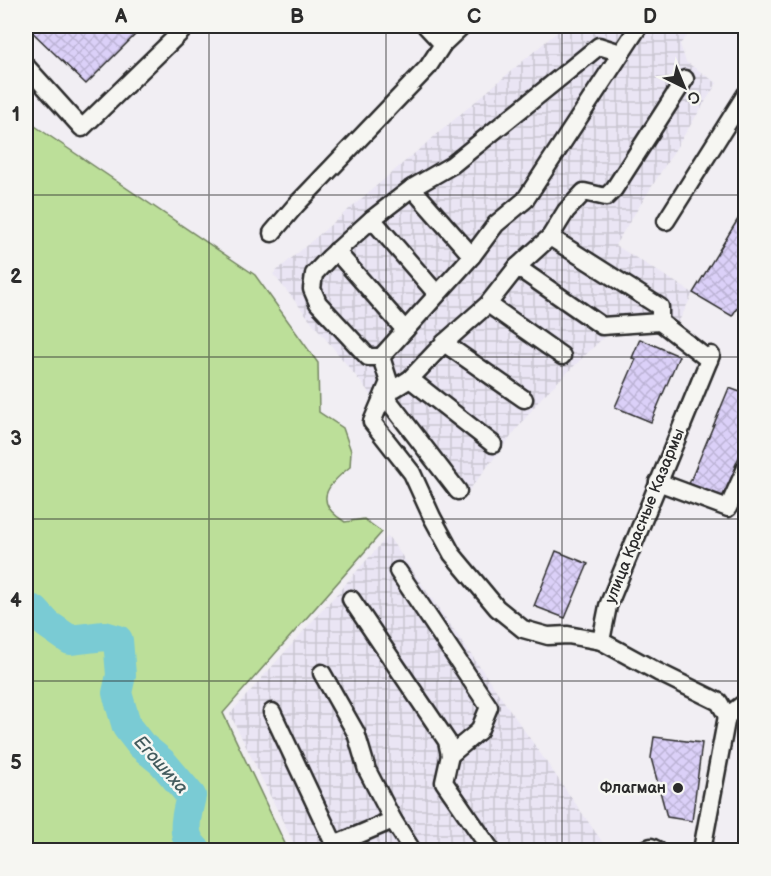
<svg xmlns="http://www.w3.org/2000/svg" width="771" height="876" viewBox="0 0 771 876" font-family="'Balsamiq Sans',sans-serif">
<defs>
<pattern id="industrial-grid" width="8" height="8" patternUnits="userSpaceOnUse" patternTransform="scale(1.5)"><rect width="8" height="8" fill="#eae5f4"/><path d="M0 4h8M4 0v8" fill="none" stroke="#c9c5d1"/></pattern>
<pattern id="building-cross-hatch" width="8" height="8" patternUnits="userSpaceOnUse" patternTransform="scale(1.5)"><rect width="8" height="8" fill="#dbd0f8"/><path d="M0 0l8 8M0 8l8-8" fill="none" stroke="#bcb3d5"/></pattern>
</defs>
<rect width="100%" height="100%" fill="#f1eef3"/>
<filter id="ink" filterUnits="userSpaceOnUse"><feTurbulence type="fractalNoise" baseFrequency=".0167" numOctaves="2"/><feDisplacementMap in="SourceGraphic" scale="12" xChannelSelector="R" yChannelSelector="G"/><feConvolveMatrix kernelMatrix="1 2 1 2 8 2 1 2 1" color-interpolation-filters="sRGB"/></filter>
<g filter="url(#ink)">
<g fill="url(#industrial-grid)">
<path d="M564,26H696L680,44L686,62L717,83L615,245L693,293L676,327L605,336L542,397L459,503L273,274Z"/>
<path d="M388,536L608,850H297L230,714Z"/>
</g>
<path fill="#bcdf99" stroke="#748562" stroke-width="1.5" d="M26,120L255,275L318,363L319,412L343,428L351,451L350,467C327,485 312,502 345,522L364,519L382,532L223,713L288,850H26Z"/>
<g fill="none" stroke-linecap="round" stroke-linejoin="round">
<path stroke="#7acbd4" stroke-width="30" d="M26,608L34,610L47,624L70,640L104,636L118,640L121,675L117,693L127,727L141,745L163,763L191,796C187,815 179,835 196,850"/>
</g>
<g fill="url(#building-cross-hatch)" stroke="#2b2b2b" stroke-width="1.5">
<path d="M26,26H79L85,31L91,26H144L86,84Z"/>
<path d="M746,206V294L732,316L693,293Z"/>
<path d="M640,339L679,356L651,422L615,407L636,359L632,358Z"/>
<path d="M729,388L746,394V441L735,466L740,468L727,500L689,484Z"/>
<path d="M556,551L588,564L565,618L534,606Z"/>
<path d="M654,737L702,743L692,821L667,817L651,758Z"/>
</g>
<g fill="none" stroke-linecap="round" stroke-linejoin="round">
<g stroke="#2b2b2b" stroke-width="21">
<g id="minor">
<path d="M426,26L443,44"/>
<path d="M26,66L82,128L187,26"/>
<path d="M412,188L472,256"/>
<path d="M372,219L437,294"/>
<path d="M666,221L746,94"/>
<path d="M272,233L296,205L428,67L443,44L462,26"/>
<path d="M550,237L660,307V322L709,360"/>
<path d="M336,251L405,330"/>
<path d="M517,267L602,326L660,322"/>
<path d="M488,304L562,356"/>
<path d="M444,343L524,399"/>
<path d="M711,355L608,606L601,641L658,672L719,702L727,716L746,702"/>
<path d="M381,357H368L318,303L312,289L314,274L329,258L372,219L412,188L452,165L599,46L621,53"/>
<path d="M410,379L493,444"/>
<path d="M658,482L728,508L746,468"/>
<path d="M458,491L384,395L410,379L444,343L488,304L517,267L550,237L566,211L584,192L606,197L614,189L685,79"/>
<path d="M398,571L489,707L479,731L450,755"/>
<path d="M351,599L447,741L450,755L444,782L491,850"/>
<path d="M601,641L568,635L548,636L523,629L497,608L452,554L432,517L412,473L372,422L389,382L381,357L472,256L496,224L525,200L639,26"/>
<path d="M322,673L356,733L367,770L393,820L412,850"/>
<path d="M272,712L337,850"/>
<path d="M334,845L393,820"/>
<path d="M644,850L651,847L657,850"/>
<path d="M702,850L727,716"/>
</g>
</g>
<use href="#minor" stroke="#f6f6f2" stroke-width="16"/>
</g>
</g>
<path fill="none" stroke="#2b2b2b" stroke-width="1.5" stroke-opacity="0.55" d="M209,26V850M386,26V850M562,26V850M26,195H746M26,357H746M26,519H746M26,681H746"/>
<circle fill="#2b2b2b" stroke="#f6f6f2" stroke-width="2" cx="678" cy="788" r="6"/>
<g text-anchor="middle" dominant-baseline="central" stroke-width="5" stroke-linejoin="round" paint-order="stroke">
<g font-size="16" fill="#2b2b2b" stroke="#f6f6f2">
<text transform="translate(645 516) rotate(-68)">улица Красные Казармы</text>
</g>
<g font-size="16" font-weight="bold" fill="#2b2b2b" stroke="#f6f6f2" text-anchor="end">
<text x="666" y="788">Флагман</text>
</g>
<g font-size="18" font-style="italic" fill="#435b5e" stroke="#f6f6f2">
<text transform="translate(161 765) rotate(48)">Егошиха</text>
</g>
</g>
<rect width="771" height="876" fill="none" stroke="#f6f6f2" stroke-width="66"/>
<g transform="translate(684 87) rotate(137)" stroke="#f6f6f2" stroke-width="4.5" paint-order="stroke">
<path d="M0-4.5L10 22L0 15L-10 22Z" fill="#2b2b2b"/>
<text y="-9" font-size="16" font-weight="bold" text-anchor="middle" fill="#2b2b2b">С</text>
</g>
<rect x="33" y="33" width="705" height="810" fill="none" stroke="#2b2b2b" stroke-width="2"/>
<g font-size="20" text-anchor="middle" font-weight="bold" fill="#2b2b2b">
<text x="121" y="23">A</text>
<text x="297" y="23">B</text>
<text x="474" y="23">C</text>
<text x="650" y="23">D</text>
<text x="16" y="121">1</text>
<text x="16" y="283">2</text>
<text x="16" y="445">3</text>
<text x="16" y="607">4</text>
<text x="16" y="769">5</text>
</g>
</svg>
